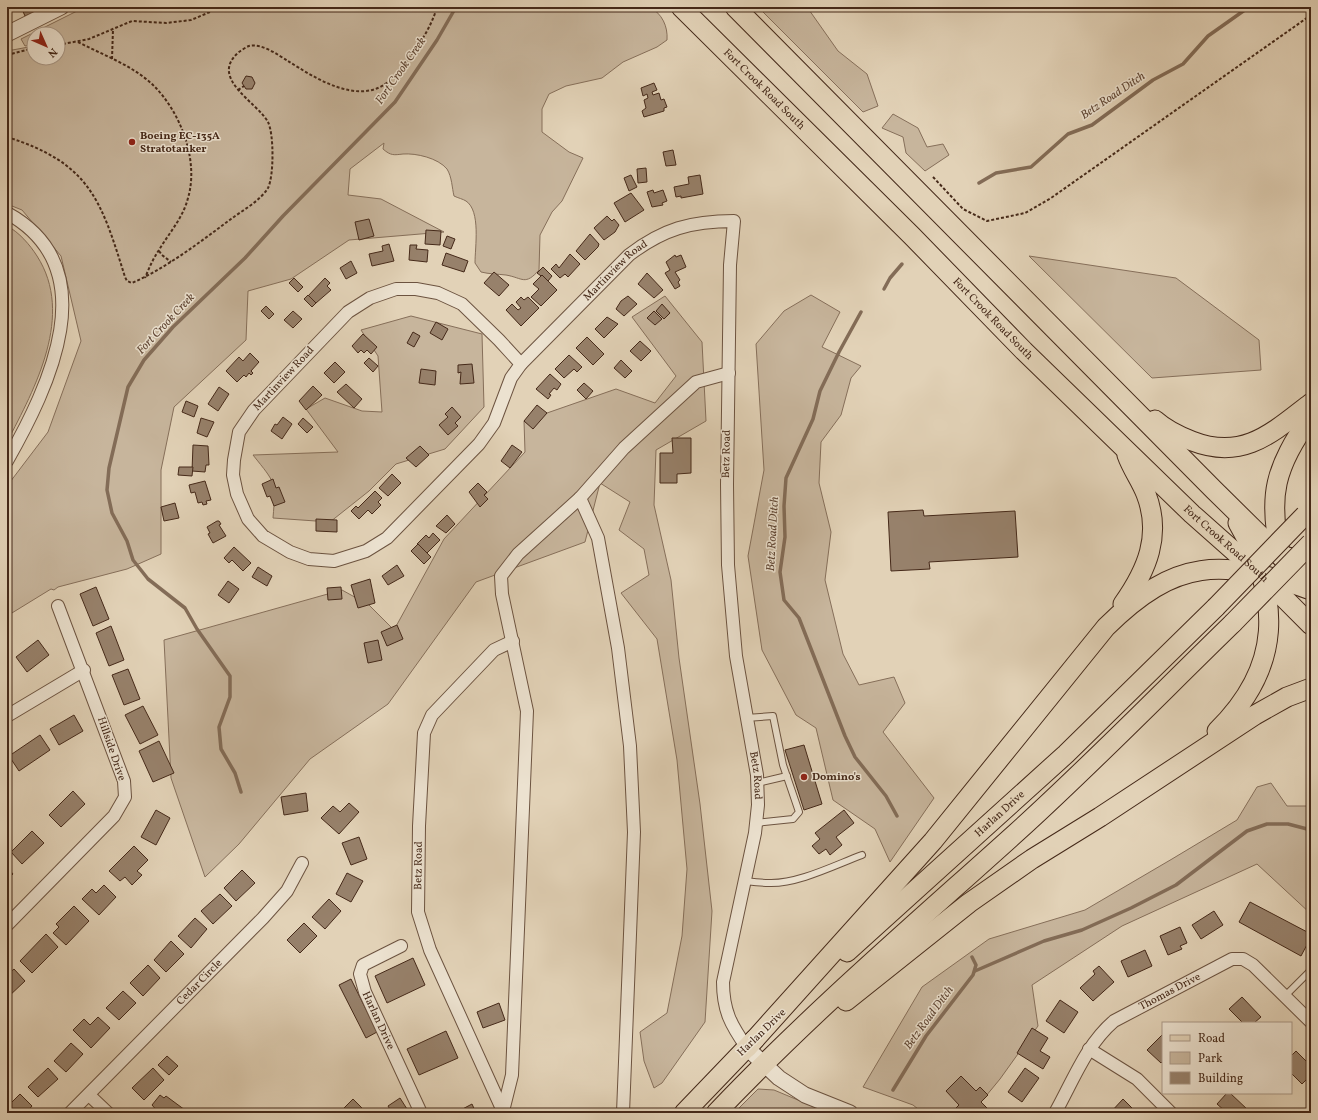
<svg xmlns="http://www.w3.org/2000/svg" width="1318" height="1120" viewBox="0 0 1318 1120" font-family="Vollkorn,serif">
<rect width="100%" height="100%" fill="#e2d2b7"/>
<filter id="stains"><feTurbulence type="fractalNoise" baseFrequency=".005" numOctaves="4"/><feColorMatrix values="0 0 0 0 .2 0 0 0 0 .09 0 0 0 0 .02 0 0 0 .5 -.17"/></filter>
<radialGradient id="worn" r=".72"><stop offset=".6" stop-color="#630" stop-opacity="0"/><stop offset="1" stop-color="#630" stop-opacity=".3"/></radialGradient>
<g fill="#c7b59c" stroke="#866f5a">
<path d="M85,7H650C662,14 668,26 667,40L657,47L623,62L602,78L566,86L549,94L542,109V132L569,152L583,158L562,201L552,212L540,235L539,270C525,286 523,278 506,275C497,274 489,274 481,272L475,263C475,247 481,211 466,201C463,199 458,198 454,196C452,188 452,177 447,169C438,158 416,153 403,154C394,155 391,156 383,149L384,143L350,169L348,195L381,199L444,232L349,240L291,279L248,291L246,340L174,407L161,470V554L127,569L58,587L54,590L51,589L7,616V486L48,432L81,341L61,256L22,210L7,204V51L34,46V58H58V34H34V44L25,46L21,39Z"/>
<path d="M758,7H807L838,51L867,74L878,106L863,112Z"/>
<path d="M893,114L918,128L927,147L943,144L949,155L925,171L906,153L903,137L882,128Z"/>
<path d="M7,226C19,232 30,245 37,256C75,315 35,388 7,442Z"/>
<path d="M1029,256L1176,278L1259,340L1261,370L1152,378Z"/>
<path d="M811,295L840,312L822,347L861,366L851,378L841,415L821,442L819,483L831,532L825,580L843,654L859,685L894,677L905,703L883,732L934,798L890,862L875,829L833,800L816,728L796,715L762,650L748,556L764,470L756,344L784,311Z"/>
<path d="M665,296L702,342L706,421L656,450L654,505L671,580L679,658L700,804L712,911L705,1022L662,1083L654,1088L644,1061L640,1032L667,1013L682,936L687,869L677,760L657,639L621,593L649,575L644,549L619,530L630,502L600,483L585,542L476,582L388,704L310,759L239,844L205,877L171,778L164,640L342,590L369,605L394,630L444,539L525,452L524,421L616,389L655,403L676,376L632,317Z"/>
<path d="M411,316L482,334L484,407L445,449L396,464L369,491L330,522L273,518C276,481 276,484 253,455L338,452L306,409L325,398L362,411L382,412L378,356L361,330Z"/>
<path d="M1271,783L1287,806H1311V914L1257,864L1122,926L1032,985L1038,1026L1000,1079L972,1113H923L913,1105L863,1087L922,987L989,939L1085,910L1172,859L1237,820L1257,787Z"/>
<path d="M758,1089L774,1090L829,1113H734Z"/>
</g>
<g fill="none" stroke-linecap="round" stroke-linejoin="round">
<g stroke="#836c57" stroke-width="3.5">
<path d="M979,183L996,173L1031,167L1068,134L1092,125L1153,80L1183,64L1208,36L1249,7"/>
<path d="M884,289L890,278L902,264"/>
<path d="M861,312L839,352L820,391L813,419L786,478L784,506L785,537L780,572L784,600L799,618L845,736L855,757L886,796L897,816"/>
<path d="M241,792L235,773L221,749L219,727L230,697V676L197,629L185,608L148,579L133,560L127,541L112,513L107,490L109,468L128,387L144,360L173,327L245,258L283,216L395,102L437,40L456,7"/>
<path d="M975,971L1044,941L1082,930L1131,908L1176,885L1247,831L1267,824H1288L1311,830"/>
<path d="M893,1090L926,1036L973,975L976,965L972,957"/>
</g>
</g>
<g fill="#97816b" stroke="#452919">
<path d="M21,7H30L33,13L25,16Z"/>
<path d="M246,76L252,77L255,83L252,89H246L242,83Z"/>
<path d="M654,83L657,90L652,92L653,95L659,93L661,100L664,99L667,107L664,108V111L644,117L642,111L646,108L644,100L648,98L647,94L643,96L641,88Z"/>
<path d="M673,150L676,165L666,166L663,152Z"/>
<path d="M646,168L647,182L638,183L637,169Z"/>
<path d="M631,175L637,187L629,191L624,178Z"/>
<path d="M700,175L703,194L681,198V196L676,197L674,187L689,184L688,177Z"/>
<path d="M653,190L654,193L663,190L667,201L662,203L663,205L652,207L647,192Z"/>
<path d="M631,193L644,210L625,222L614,203Z"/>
<path d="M607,216L612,221L614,219L619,225L615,232L604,240L594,228Z"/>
<path d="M369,219L374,236L359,240L355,222Z"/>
<path d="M426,230L441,231L440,245L425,244Z"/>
<path d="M590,234L599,244L598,247L585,260L576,251Z"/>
<path d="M447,236L455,239L451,249L443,246Z"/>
<path d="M389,244L394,261L372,266L369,254L383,251L382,246Z"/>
<path d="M410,245H417L416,249L428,250L427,262L409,260Z"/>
<path d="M446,253L468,261L464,272L442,265Z"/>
<path d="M570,254L580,264L568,277L565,274L560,278L551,269L556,264L559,268Z"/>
<path d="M675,255L676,257L681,255L686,267L675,272L680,280L678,282L680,286L675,289L665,273L670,270L666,262Z"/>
<path d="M351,261L357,273L346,279L340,268Z"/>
<path d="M543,267L552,276L548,281L537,273Z"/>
<path d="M494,272L509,285L499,296L484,283Z"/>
<path d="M647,273L663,290L654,298L638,284Z"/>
<path d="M542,275L557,290L541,306L531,297L539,289L533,284Z"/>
<path d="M294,278L303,287L298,292L289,283Z"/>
<path d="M325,278L330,283L327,286L331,290L316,303L308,296Z"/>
<path d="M308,295L316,303L312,307L304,299Z"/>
<path d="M628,296L637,304L624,316L616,309L621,301Z"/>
<path d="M521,297L524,300L528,297L539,308L521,326L506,310L512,304L518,310L521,308L516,302Z"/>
<path d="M662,304L670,313L664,319L656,311Z"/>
<path d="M266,306L274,314L269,319L261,311Z"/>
<path d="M293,311L302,319L293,328L284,320Z"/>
<path d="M654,311L662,319L655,325L647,318Z"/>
<path d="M607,317L618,324L604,338L595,329Z"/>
<path d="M436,322L448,329L442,340L430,333Z"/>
<path d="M413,332L420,336L414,347L407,343Z"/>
<path d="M363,334L377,347L371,354L367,350L364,353L361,350L358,353L352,346Z"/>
<path d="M587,337L604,354L593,365L576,348Z"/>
<path d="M640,341L651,351L641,361L630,351Z"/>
<path d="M250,353L259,362L251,371L253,373L251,375L249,373L246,377L244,375L237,382L226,371L239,357L243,361Z"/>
<path d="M569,355L582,367L577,372L574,369L564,378L555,369Z"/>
<path d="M369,358L378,366L373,372L364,363Z"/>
<path d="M621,360L632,371L625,378L614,368Z"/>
<path d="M335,362L345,372L334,383L324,373Z"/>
<path d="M472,364L474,383L460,384L461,372L458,373V365Z"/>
<path d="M421,369L436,371L435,385L419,383Z"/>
<path d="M550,374L561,384L557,390L554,388L549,394L551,395L548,399L536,389Z"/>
<path d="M584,383L593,391L586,399L577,390Z"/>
<path d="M346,384L362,399L354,408L337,392Z"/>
<path d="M313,386L322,395L306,410L299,401Z"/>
<path d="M219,387L229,394L218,411L208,404Z"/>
<path d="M186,401L198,406L194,417L182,412Z"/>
<path d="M537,405L547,413L533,429L524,421Z"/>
<path d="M452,407L461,417L455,423L458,426L448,435L439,425L448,417L445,414Z"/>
<path d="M283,417L292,424L282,439L271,431L275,424L277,425Z"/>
<path d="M201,418L214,422L207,437L197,433Z"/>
<path d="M303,418L313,427L307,433L298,424Z"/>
<path d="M672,438H691V473L677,474V483H660V453H673Z"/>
<path d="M193,445L208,446L209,465H206L205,472L192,471Z"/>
<path d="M512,445L522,452L510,468L501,461Z"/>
<path d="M420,446L429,455L416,467L406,458Z"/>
<path d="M179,467H193L192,476L178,475Z"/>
<path d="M392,474L401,483L388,496L379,488Z"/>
<path d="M273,479L276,488L279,487L285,502L274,506L270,496L267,497L262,484Z"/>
<path d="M205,481L211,500L206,501L207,504L203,505L202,502L198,503L195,492L191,493L189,485Z"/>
<path d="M478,483L487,492L484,495L488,499L480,507L469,492Z"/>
<path d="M375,491L382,498L378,502L381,505L372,514L368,510L359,519L351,511L356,506L358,508Z"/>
<path d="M175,503L179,518L164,521L161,507Z"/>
<path d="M923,510L924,516L1015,511L1018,557L929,562L930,569L891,571L888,512Z"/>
<path d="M447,515L455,524L446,533L436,526Z"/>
<path d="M316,519L337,520V532L316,531Z"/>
<path d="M217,521H219L221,524L219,525L226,536L213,543L208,534L210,533L207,527Z"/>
<path d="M433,533L440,540L427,553L417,544L426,535L429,538Z"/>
<path d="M418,544L431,557L424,564L411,551Z"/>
<path d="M234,547L251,563L243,571L232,560L229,563L224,558Z"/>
<path d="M397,565L404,576L388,585L382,576Z"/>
<path d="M258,567L272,576L267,586L252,577Z"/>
<path d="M370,579L375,603L358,608L351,585Z"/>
<path d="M228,581L239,589L229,603L218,595Z"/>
<path d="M96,587L109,619L93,626L80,594Z"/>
<path d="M341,587L342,599L328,600L327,588Z"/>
<path d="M397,625L403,639L387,646L381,632Z"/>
<path d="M111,626L124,660L109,666L96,633Z"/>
<path d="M38,640L49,655L27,672L16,657Z"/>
<path d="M378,640L382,660L368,663L364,643Z"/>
<path d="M128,669L140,699L124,705L112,675Z"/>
<path d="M143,706L158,735L140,744L125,715Z"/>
<path d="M74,715L83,731L59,745L50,729Z"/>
<path d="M40,735L50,750L19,771L9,756Z"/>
<path d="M159,741L174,773L153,782L139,751Z"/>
<path d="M804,745L822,804L804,810L785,750Z"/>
<path d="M73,791L85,804L61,827L49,815Z"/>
<path d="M306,793L308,811L284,815L281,797Z"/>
<path d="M349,803L359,812L339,834L321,818L333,806L340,812Z"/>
<path d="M156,810L170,818L156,845L141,837Z"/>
<path d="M844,810L854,823L836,837L842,845L830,855L826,849L819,854L812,846L820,839L815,833Z"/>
<path d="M32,831L44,843L22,864L11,852Z"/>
<path d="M7,836L11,840L7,844Z"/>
<path d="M359,837L367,859L351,865L342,843Z"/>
<path d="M134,846L148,860L137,871L142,875L132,885L125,877L120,881L109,871Z"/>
<path d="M7,867L13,874L7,880Z"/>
<path d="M242,870L255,883L236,901L224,888Z"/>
<path d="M347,873L363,881L351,902L336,894Z"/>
<path d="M104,885L116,897L99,915L82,899L92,889L96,893Z"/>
<path d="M220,894L232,906L213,924L201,911Z"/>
<path d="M329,899L341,911L325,929L312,917Z"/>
<path d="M1250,902L1311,934V937L1301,956L1239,922Z"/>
<path d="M74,906L89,921L66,945L53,933L59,927L56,924Z"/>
<path d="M1214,911L1223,925L1201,939L1192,925Z"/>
<path d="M195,918L207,929L191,948L178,936Z"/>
<path d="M304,923L317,936L300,953L287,940Z"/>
<path d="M1180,927L1187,943L1180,946L1182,949L1168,955L1160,936Z"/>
<path d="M46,934L58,947L32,973L20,961Z"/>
<path d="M171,941L184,954L166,972L154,960Z"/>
<path d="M1145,950L1152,966L1128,977L1121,961Z"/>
<path d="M413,958L425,985L387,1003L375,976Z"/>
<path d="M148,965L160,978L143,996L130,983Z"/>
<path d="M1099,966L1114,982L1093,1001L1080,988L1095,974L1093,971Z"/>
<path d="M14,969L25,981L7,998V975Z"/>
<path d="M351,979L377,1032L366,1038L339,985Z"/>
<path d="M123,991L136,1003L119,1020L106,1008Z"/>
<path d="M1242,997L1261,1017L1254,1023H1243L1229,1009Z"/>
<path d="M1060,1000L1078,1012L1064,1033L1046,1021Z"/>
<path d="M499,1003L505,1020L483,1028L477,1012Z"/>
<path d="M98,1017L110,1028L91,1048L73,1030L84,1019L90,1025Z"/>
<path d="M1032,1028L1048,1038L1040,1051L1050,1057L1043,1069L1017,1053Z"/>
<path d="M446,1031L458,1058L419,1075L407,1049Z"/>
<path d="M1163,1034V1061L1161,1063L1147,1050Z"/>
<path d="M71,1043L83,1054L66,1072L54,1061Z"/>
<path d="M1296,1051L1311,1066V1075L1302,1084L1291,1073V1056Z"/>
<path d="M167,1056L178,1066L169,1075L158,1065Z"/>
<path d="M48,1068L58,1079L38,1097L28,1087Z"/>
<path d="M153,1068L164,1080L144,1100L132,1088Z"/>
<path d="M1025,1068L1039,1078L1022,1102L1008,1092Z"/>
<path d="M961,1076L976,1091L980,1087L988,1095L981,1102L992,1113L970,1112L961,1113L956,1108L959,1105L946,1091Z"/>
<path d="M1227,1093H1230L1248,1110L1245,1113H1224L1225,1111L1217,1104Z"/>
<path d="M1311,1093V1101L1307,1097Z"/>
<path d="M20,1094L32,1106L26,1113H7V1107Z"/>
<path d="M160,1095L164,1098L166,1096L185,1110L183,1113H159L152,1105Z"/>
<path d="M400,1098L407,1109L400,1113H392L388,1106Z"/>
<path d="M353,1099L367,1113H339Z"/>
<path d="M1123,1099L1137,1113H1110Z"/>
<path d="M472,1104L476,1113H455Z"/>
</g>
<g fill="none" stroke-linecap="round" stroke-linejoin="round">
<g stroke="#6c5340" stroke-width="8">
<g id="service">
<path d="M746,718L773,716L783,765L799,812L793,819L756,823"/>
<path d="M757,783L787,776"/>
<path d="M744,881C753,882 761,883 769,883C798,884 835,865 862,855"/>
<path d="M1285,996L1311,970"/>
</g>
</g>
<g stroke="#6c5340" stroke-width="14">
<g id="minor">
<path d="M7,213C107,268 49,387 7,461"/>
<path d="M396,289H416L438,293L462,304L499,340L521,364L511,378L494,423L479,444L387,538L366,551L334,561L309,559L290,552L263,536L248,519L237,494L233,475L234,460L239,432L254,410L348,312L370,298Z"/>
<path id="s1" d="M521,364L629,255C663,229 691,221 734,221L730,265L727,484L728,565L736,656L757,775L758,805L755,833L723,982C723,1011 731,1025 747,1048"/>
<path d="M580,498L598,538L618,648L630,746L634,832L623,1113"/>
<path d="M7,716L84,670"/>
<path d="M7,925L114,816L125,797L124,781L58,606"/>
<path id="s2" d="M401,946L363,965L360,974L365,992L421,1113"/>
<path d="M1089,1049L1137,1079L1171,1113"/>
<path d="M89,1095L108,1113"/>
<path id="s3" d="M503,1111L430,950L418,912L419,826L424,733L432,715L494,650L513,641"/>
<path id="s4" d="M70,1113L263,918L287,891L302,863"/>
<path d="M504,1113L503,1111L512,1075L527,711L502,594L501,576L518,554L580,498L624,448L696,382L729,373"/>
<path id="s5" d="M1055,1113C1073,1081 1086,1045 1114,1021L1232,959H1243L1253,965L1311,1022"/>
</g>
</g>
<g stroke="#6c5340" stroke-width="17">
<g id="tertiary">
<path d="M7,34L61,7"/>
<path d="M747,1048L779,1078L805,1095L850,1113"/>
</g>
</g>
<g stroke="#452919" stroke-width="21">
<g id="primary">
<path id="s6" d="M681,7L912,236L1024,351L1192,514L1262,576L1311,625"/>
<path d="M735,7L1214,490L1281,556L1311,581"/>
<path d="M1155,420C1165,429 1179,436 1192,441C1243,461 1272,433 1311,403"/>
<path d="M1283,556L1311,562"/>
<path d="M1281,557C1267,495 1275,468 1311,416"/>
<path d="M1123,604C1147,570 1162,535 1146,494C1141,481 1132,469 1127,455"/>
<path d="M1217,731C1282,667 1282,599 1238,523"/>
<path id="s7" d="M847,952L1066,754L1216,607"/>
<path d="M846,1001L969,903L1032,859L1100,817L1255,715L1287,697L1311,688"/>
<path d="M747,1048L933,841L1106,627C1176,558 1221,558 1311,590"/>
<path d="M684,1113L755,1039"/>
<path d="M716,1113C811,1013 915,924 1017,832C1091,765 1161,693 1233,623"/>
</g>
</g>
<g stroke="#452919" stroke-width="2" stroke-dasharray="3 2" stroke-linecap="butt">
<path d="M78,42C103,55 134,66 154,86C181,113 199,161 188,198C183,218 169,233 159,250C153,259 149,268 145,278"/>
<path d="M58,45L89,39L132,21L166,23L191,20L210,12L215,7"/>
<path d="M7,55L34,48"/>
<path d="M112,59L113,29"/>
<path d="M238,90L244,86"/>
<path d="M7,137C90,163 101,200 125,277L127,281L132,283C168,267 200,242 231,219C243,210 260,201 268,188C274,176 274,134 268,122C257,102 208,78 239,52C242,50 246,47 249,46C262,43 278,55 288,61C315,78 358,106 388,82C395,77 400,69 406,62C419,45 431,28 437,7"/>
<path d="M933,177L963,209L987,221L1025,213L1051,198L1311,15"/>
<path d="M159,251L162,255L171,262"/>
</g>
<use href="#service" stroke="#ece2d0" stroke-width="6"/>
<use href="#minor" stroke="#ece2d0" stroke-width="12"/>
<use href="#tertiary" stroke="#ece2d0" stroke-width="15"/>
<use href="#primary" stroke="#e2d2b7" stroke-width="19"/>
<g stroke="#452919" stroke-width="21" stroke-linecap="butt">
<g id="primary-bridge">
<path d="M1216,607L1305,515"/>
<path d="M1233,623L1311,543"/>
</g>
</g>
<use href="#primary-bridge" stroke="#e2d2b7" stroke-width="19"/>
</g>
<g fill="#8f2418" stroke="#ece2d0" stroke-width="1.5">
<circle cx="132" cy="142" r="4"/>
<circle cx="804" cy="777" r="4"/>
</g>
<g text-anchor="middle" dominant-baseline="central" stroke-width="3" stroke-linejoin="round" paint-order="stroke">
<g font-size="11" fill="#452919" stroke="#ece2d0">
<text stroke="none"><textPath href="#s6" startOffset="117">Fort Crook Road South</textPath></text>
<text stroke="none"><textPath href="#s1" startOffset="133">Martinview Road</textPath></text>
<text stroke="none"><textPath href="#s6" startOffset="441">Fort Crook Road South</textPath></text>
<text transform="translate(284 379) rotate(-47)">Martinview Road</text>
<text transform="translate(727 454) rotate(-89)">Betz Road</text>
<text stroke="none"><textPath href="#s6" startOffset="765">Fort Crook Road South</textPath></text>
<text transform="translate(111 749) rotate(71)">Hillside Drive</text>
<text stroke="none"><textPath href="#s1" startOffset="823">Betz Road</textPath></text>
<text stroke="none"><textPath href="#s7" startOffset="206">Harlan Drive</textPath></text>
<text stroke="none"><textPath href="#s3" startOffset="263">Betz Road</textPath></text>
<text stroke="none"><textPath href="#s4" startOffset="184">Cedar Circle</textPath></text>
<text stroke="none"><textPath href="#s5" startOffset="173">Thomas Drive</textPath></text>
<text stroke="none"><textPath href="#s2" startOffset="102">Harlan Drive</textPath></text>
<text transform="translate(762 1033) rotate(-44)">Harlan Drive</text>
</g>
<g font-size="11" font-weight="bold" fill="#452919" stroke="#ece2d0" text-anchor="start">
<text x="140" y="136">Boeing EC-135A<tspan x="140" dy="13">Stratotanker</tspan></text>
<text x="812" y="777">Domino's</text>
</g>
<g font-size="12" font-style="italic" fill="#5f4533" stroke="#ece2d0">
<text transform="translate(401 71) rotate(-55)">Fort Crook Creek</text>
<text transform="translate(1113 96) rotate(-34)">Betz Road Ditch</text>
<text transform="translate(166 324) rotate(-47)">Fort Crook Creek</text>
<text transform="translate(773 534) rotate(-87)">Betz Road Ditch</text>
<text transform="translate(929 1018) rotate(-54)">Betz Road Ditch</text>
</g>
</g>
<rect width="1318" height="1120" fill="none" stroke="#e2d2b7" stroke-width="24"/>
<rect x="8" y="8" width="1302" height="1104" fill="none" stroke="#452919" stroke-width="2"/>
<rect x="12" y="12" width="1294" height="1096" fill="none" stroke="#452919"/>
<rect x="1162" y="1022" width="130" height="72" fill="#ece2d0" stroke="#a99887"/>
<rect x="1170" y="1035" width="20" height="6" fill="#e2d2b7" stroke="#a99887"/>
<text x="1198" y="1042" font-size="12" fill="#452919">Road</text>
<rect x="1170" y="1052" width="20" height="12" fill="#c7b59c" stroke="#a99887"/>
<text x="1198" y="1062" font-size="12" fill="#452919">Park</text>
<rect x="1170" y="1072" width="20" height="12" fill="#97816b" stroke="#a99887"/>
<text x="1198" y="1082" font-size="12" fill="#452919">Building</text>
<g transform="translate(46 46) rotate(135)"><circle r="19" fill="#ece2d0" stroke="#a99887"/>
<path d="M0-3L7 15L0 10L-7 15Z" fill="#8f2418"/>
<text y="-6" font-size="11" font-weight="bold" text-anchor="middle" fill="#452919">N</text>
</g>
<rect width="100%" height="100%" filter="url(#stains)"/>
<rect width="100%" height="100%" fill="url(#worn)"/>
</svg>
